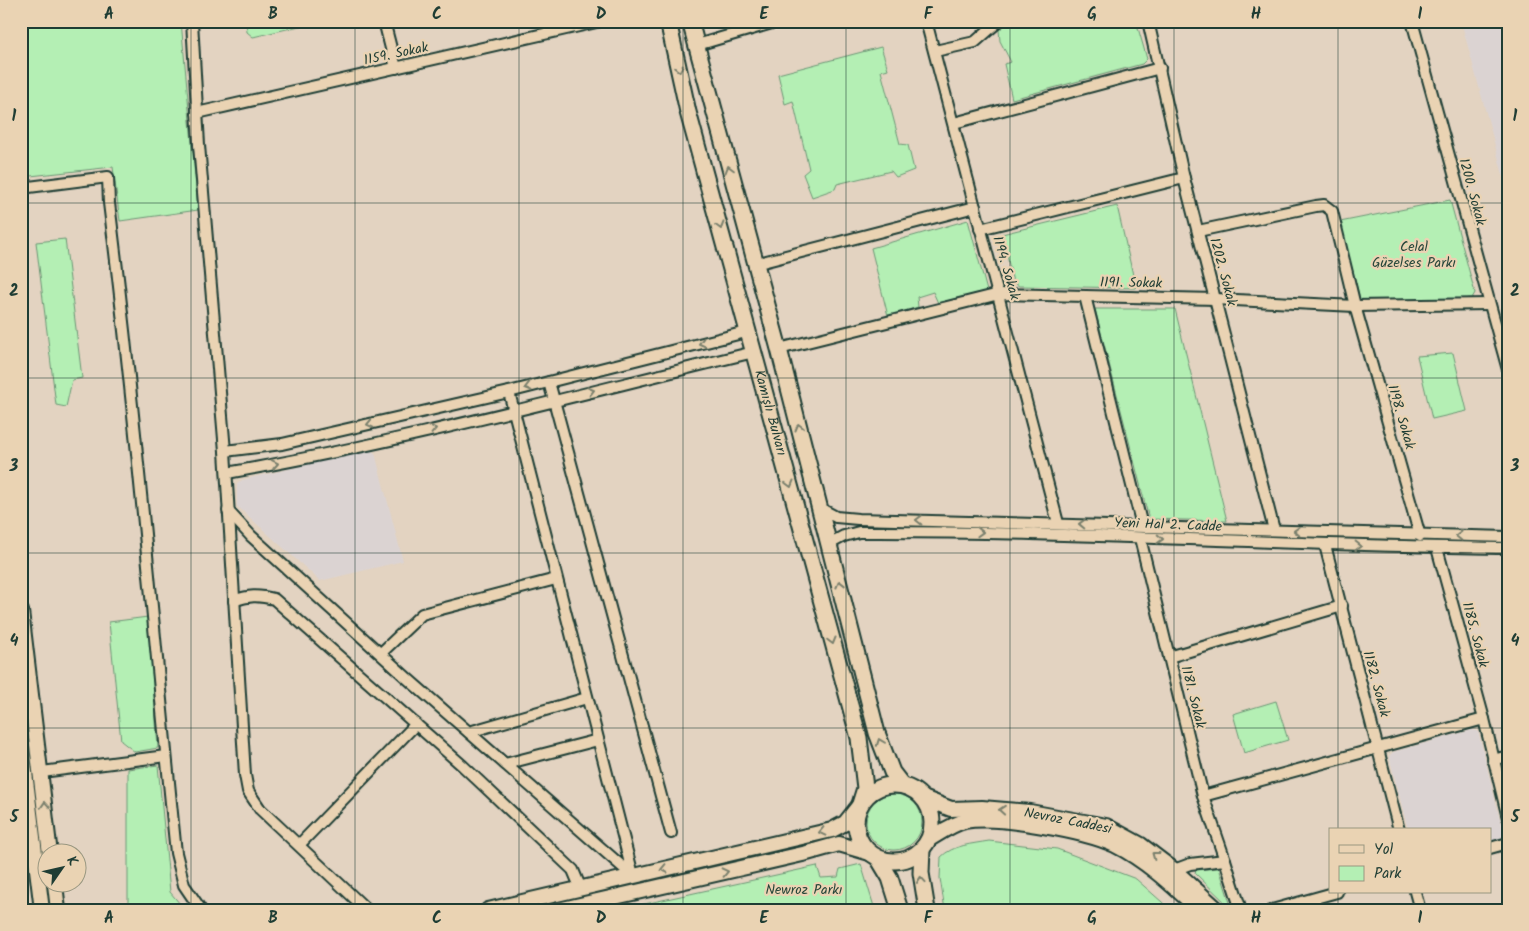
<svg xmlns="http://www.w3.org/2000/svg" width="1529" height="931" viewBox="0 0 1529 931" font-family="Kalam,sans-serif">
<rect width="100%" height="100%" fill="#e3d3c1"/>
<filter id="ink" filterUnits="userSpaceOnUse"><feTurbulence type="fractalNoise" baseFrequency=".02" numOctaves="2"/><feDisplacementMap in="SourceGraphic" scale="10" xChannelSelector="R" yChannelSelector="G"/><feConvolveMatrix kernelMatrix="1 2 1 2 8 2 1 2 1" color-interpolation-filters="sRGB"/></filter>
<g filter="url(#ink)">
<g fill="#dbd3d2">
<path d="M1461,21H1508V193Z"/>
<path d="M370,450L375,453L403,561L320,581L237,506V484L242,480Z"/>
<path d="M1472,730L1478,731L1504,835L1500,839L1490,842V830H1408L1389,756L1393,752Z"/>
</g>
<g fill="#b4efb4" stroke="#6a9674">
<path d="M21,21H181L198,210L120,221L113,167L21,177Z"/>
<path d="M246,21H321L253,37L247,32Z"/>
<path d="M1010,21H1136L1147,59L1142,64L1012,99L1004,64L1011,62L1000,41L999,30Z"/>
<path d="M881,47L888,69L881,71L900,144L908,145L914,170L896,177L891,171L837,184L835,189L812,197L803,174L809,169L793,101L785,104L778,74Z"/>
<path d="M1450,200L1475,293L1472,298L1359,306V295L1340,222Z"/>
<path d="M1117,206L1136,288L1019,286L1013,282L1002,234Z"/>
<path d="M968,220L987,291L938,303L933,292L917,297L918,307L888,316L871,248Z"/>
<path d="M65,239L82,378L72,380L66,407L56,405L36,242Z"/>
<path d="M1095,309H1175L1227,521L1149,519Z"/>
<path d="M1453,353L1467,411L1432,419L1417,356Z"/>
<path d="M148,617L158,748L135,752L121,741L109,622Z"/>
<path d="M1276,701L1288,740L1244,753L1233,714Z"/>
<path d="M158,765L170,892L185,910H128V769Z"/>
<circle cx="894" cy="822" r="28"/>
<path d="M989,841L1057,849L1136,879L1171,910H945L940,878L941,857C953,845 972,844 989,841Z"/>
<path d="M861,864L875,910H617L817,866L821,878L838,877L840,869Z"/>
<path d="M1219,868L1232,909L1195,873L1196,870Z"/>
</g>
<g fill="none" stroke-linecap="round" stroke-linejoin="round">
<g stroke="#1f3d34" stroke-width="14">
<g id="minor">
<path d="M192,21L199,145L225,451L245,775L248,791L260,809L367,910"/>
<path d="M384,21L396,68"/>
<path d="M926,21L1058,523"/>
<path d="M1148,21L1184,178L1274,530"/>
<path d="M1412,21L1508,370"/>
<path d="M697,45L779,21"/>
<path d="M935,51L975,42L999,21"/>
<path d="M197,113L601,21"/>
<path d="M954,123L1160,68"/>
<path d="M21,188L108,177L109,203C136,419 154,636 176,853L184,885L201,910"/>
<path d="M980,229L1184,178"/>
<path d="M1198,231L1316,206L1324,205L1332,211L1355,306L1420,536"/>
<path d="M755,264L975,207"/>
<path d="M1085,296L1142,526"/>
<path d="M779,349L999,294L1216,299L1355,306L1489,304"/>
<path d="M549,382L671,833"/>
<path d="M509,392L633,875"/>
<path d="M225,451L282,444L509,392L750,331"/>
<path d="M227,473C404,442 579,394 754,352"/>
<path d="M821,509L836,517L858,519L1508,537"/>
<path d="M228,511L251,536L408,679L633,876"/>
<path d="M1140,538L1203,796L1225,860"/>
<path d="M829,544L844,536L859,532C1076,531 1292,546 1508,548"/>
<path d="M1325,545L1399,830"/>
<path d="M1437,548L1484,719L1508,818"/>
<path d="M234,601C248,595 259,595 274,599L463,766L573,870L581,889"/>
<path d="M381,653L422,614L556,579"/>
<path d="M1169,657L1342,606"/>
<path d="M469,732L587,698"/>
<path d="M1493,760L1508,756"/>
<path d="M505,764L598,740"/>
<path d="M42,772L166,756"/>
<path d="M1203,796L1484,719"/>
<path d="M299,845L416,724"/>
<path d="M1490,848L1508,843"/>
<path d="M1174,870L1190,864L1225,860L1241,910"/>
<path d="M1415,892L1420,910"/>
<path d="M1272,910L1337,892"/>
</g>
</g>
<g stroke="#1f3d34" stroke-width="18">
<g id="major">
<path d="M21,611L50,854"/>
<path d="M21,740L42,910"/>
<path d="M923,798L951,809L982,808L1030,812L1106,826L1141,845L1174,870L1218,910"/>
<path d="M928,840C940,833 952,824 965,821C996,815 1086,831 1115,845C1147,861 1173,886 1199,910"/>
<path d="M55,884L58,910"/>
<path d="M488,910L832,830L845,823L860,804"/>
<path d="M558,910L807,853L839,844L870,853"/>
</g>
</g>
<g stroke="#1f3d34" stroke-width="19">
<g id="highway">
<path id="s1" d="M668,21L688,112L859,738L865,788L860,804"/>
<path d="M690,21L779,349L877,733L892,772L902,785"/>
<circle cx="894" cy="823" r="38"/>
<path d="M922,849L921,873L927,910"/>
<path d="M878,858L890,878L900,910"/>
</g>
</g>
<use href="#minor" stroke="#ead3b3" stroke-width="10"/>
<use href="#major" stroke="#ead3b3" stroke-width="14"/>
<use href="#highway" stroke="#ead3b3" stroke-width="15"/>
</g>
<defs><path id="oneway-chevron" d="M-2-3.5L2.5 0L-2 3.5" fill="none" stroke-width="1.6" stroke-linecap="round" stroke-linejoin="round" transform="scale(1.25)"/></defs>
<g stroke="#7a806d">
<use href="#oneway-chevron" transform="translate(679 69) rotate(77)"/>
<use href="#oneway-chevron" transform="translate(729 169) rotate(-105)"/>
<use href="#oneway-chevron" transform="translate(720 226) rotate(74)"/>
<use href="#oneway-chevron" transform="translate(702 343) rotate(166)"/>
<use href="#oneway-chevron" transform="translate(528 387) rotate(166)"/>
<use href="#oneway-chevron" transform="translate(591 391) rotate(-14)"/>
<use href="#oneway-chevron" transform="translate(370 424) rotate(167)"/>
<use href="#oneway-chevron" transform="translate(799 427) rotate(-105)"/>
<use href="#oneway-chevron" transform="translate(433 429) rotate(-13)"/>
<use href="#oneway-chevron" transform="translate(275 464) rotate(-10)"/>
<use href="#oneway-chevron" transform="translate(790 484) rotate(75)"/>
<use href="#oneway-chevron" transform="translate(919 520) rotate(-179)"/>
<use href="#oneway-chevron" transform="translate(1082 524) rotate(-178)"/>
<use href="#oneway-chevron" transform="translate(1297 531) rotate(-178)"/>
<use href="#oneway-chevron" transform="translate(980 532) rotate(2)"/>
<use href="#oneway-chevron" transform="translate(1459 536) rotate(-179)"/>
<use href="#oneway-chevron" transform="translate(1160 539) rotate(2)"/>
<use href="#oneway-chevron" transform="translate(1358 546) rotate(1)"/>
<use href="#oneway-chevron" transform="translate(840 584) rotate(-104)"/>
<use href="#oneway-chevron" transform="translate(832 641) rotate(75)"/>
<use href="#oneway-chevron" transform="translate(880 742) rotate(-111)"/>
<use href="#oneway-chevron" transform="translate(45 805) rotate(-94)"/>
<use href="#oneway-chevron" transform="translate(1002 810) rotate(-175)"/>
<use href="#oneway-chevron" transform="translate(822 832) rotate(167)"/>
<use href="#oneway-chevron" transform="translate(1155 855) rotate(-143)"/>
<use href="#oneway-chevron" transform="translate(664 869) rotate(167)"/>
<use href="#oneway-chevron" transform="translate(725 872) rotate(-13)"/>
<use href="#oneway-chevron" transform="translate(921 880) rotate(-95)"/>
</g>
</g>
<path fill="none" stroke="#1f3d34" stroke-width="1" stroke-opacity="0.55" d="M191,21V910M355,21V910M519,21V910M683,21V910M846,21V910M1010,21V910M1174,21V910M1338,21V830M21,203H1508M21,378H1508M21,553H1508M21,728H1508M1338,892V910"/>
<g text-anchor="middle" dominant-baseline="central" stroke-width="4.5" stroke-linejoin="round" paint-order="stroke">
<g font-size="14" fill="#1f3d34" stroke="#ead3b3">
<text transform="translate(396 54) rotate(-12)">1159. Sokak</text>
<text transform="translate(1472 192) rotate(75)">1200. Sokak</text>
<text transform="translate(1006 268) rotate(74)">1194. Sokak</text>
<text transform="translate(1223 272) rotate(75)">1202. Sokak</text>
<text transform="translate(1131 283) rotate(1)">1191. Sokak</text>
<text stroke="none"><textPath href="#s1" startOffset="405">Kamışlı Bulvarı</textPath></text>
<text transform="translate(1401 417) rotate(74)">1198. Sokak</text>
<text transform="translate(1168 525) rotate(2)">Yeni Hal 2. Cadde</text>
<text transform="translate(1475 635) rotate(75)">1185. Sokak</text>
<text transform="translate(1376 684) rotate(75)">1182. Sokak</text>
<text transform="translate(1193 697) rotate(76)">1181. Sokak</text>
<text transform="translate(1068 821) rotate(11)">Nevroz Caddesi</text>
</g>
<g font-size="14" fill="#26463a" stroke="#ead3b3">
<text x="1414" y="247">Celal<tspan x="1414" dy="16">Güzelses Parkı</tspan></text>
<text x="804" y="890">Newroz Parkı</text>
</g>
</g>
<rect width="1529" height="931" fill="none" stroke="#ead3b3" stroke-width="55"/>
<rect x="1329" y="828" width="162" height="65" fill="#ead3b3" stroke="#999780"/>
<rect x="1339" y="845" width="25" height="8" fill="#ead3b3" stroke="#999780"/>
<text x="1374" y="854" font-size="15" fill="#1f3d34">Yol</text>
<rect x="1339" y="866" width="25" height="15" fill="#b4efb4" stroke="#999780"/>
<text x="1374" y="878" font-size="15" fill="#1f3d34">Park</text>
<g transform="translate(62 868) rotate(56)"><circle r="24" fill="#ead3b3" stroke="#999780"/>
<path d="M0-4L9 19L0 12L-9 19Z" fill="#1f3d34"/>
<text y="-8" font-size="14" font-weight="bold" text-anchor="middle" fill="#1f3d34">K</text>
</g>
<rect x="28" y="28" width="1474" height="876" fill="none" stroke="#1f3d34" stroke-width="2"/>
<g font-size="16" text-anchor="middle" font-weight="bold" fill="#1f3d34">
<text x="109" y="19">A</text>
<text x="273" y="19">B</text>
<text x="437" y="19">C</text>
<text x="601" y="19">D</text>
<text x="764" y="19">E</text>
<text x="928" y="19">F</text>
<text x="1092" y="19">G</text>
<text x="1256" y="19">H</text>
<text x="1420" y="19">I</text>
<text x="14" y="121">1</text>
<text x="1515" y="121">1</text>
<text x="14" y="296">2</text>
<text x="1515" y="296">2</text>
<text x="14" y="471">3</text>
<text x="1515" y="471">3</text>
<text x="14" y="646">4</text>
<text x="1515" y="646">4</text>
<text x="14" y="822">5</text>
<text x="1515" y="822">5</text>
<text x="109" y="923">A</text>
<text x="273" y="923">B</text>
<text x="437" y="923">C</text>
<text x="601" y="923">D</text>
<text x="764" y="923">E</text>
<text x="928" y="923">F</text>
<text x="1092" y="923">G</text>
<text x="1256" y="923">H</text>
<text x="1420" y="923">I</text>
</g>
</svg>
